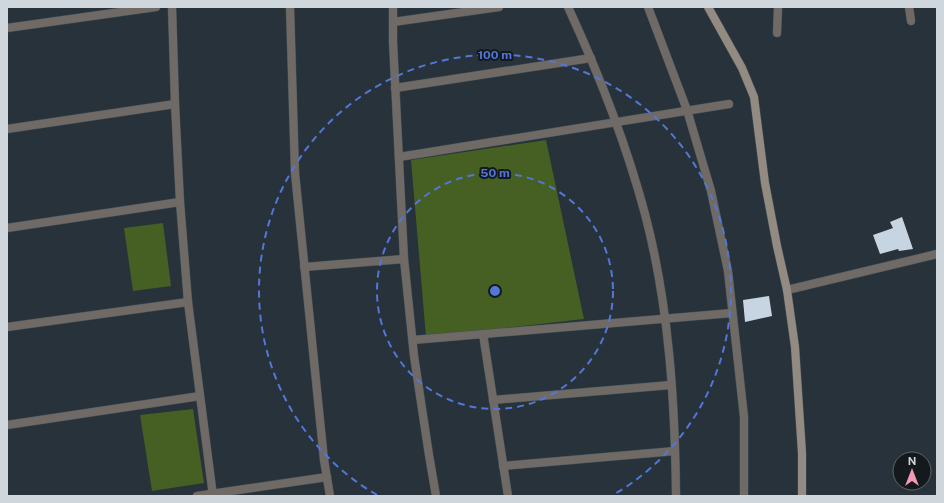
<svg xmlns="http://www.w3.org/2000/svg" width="944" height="503" viewBox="0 0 944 503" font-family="'Public Sans',sans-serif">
<rect width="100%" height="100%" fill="#27323b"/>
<g fill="#465f22">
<path d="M546,140L584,319L426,337L411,160Z"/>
<path d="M163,223L171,286L133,291L124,228Z"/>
<path d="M193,409L204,483L152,491L140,415Z"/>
</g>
<g fill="#c7d4e1">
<path d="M902,217L913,249L899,251L898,249L880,254L873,235L893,228L890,222Z"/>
<path d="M769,296L772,316L745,322L743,300Z"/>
</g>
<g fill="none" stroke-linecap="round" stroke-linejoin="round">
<g stroke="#455058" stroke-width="9">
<g id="lane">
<path d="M648,7L687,110L711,191L728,271L744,417V496"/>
<path d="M393,22L499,7"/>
<path d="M395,88L591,58"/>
<path d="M399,157L729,104"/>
<path d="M483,334L508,496"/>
<path d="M413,340L732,313"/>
<path d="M493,400L671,385"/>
<path d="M503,466L675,451"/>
</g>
</g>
<g stroke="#455058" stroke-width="9">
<g id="street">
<path d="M172,7L175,104L180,202L188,302L213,496"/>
<path d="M290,7L295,173L324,460L330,496"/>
<path d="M393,7V42L404,259L414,356L429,455L436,496"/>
<path d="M568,7C599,74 626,143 645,214C669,305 675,402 676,496"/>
<path d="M909,7L911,21"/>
<path d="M7,28L156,7"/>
<path d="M777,33L778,7"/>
<path d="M7,129L175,104"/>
<path d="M7,228L180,202"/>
<path d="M304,267L404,259"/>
<path d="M787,290L937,254"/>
<path d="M7,327L188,302"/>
<path d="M7,425L200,396"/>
<path d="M197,496L327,477"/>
</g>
</g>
<g stroke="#455058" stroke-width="9">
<path id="secondary" d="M708,7L742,68L754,97L765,183L777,246L787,290L795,347L802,453V496"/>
</g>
<use href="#lane" stroke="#6f6a65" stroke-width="8"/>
<use href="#street" stroke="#6f6a65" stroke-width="8"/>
<use href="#secondary" stroke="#938a82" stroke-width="8"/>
</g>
<g fill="none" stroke="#5277d9" stroke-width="2" stroke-dasharray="7 5">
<circle cx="495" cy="291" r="118"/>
<path d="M377 495A236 236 0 1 1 613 495"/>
</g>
<circle cx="495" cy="291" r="6" fill="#5277d9" stroke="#14191d" stroke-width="2"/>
<g font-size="12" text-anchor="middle" font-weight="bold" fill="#5277d9" stroke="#14191d" stroke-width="4" stroke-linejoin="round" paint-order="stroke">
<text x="495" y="59">100 m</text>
<text x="495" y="177">50 m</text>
</g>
<rect width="944" height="503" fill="none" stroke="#cfd6dc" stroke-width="16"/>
<g transform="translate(912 471)"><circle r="19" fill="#14191d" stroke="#5f6569"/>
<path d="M0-3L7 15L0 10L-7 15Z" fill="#f19ab3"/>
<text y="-6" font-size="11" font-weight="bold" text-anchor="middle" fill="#cfd6dc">N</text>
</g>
</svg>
